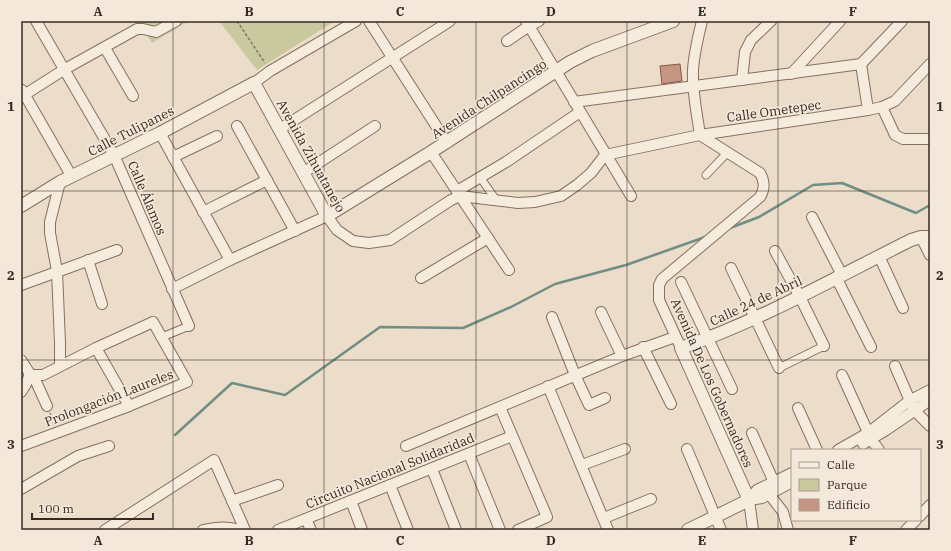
<svg xmlns="http://www.w3.org/2000/svg" width="951" height="551" viewBox="0 0 951 551" font-family="'IBM Plex Serif',serif">
<rect width="100%" height="100%" fill="#ebddca"/>
<g fill="#c9c89e">
<path d="M137,21H189L152,43Z"/>
<path d="M219,21H335L257,70Z"/>
</g>
<g fill="none" stroke-linecap="round" stroke-linejoin="round">
<g stroke="#718e83" stroke-width="2.5">
<path d="M730,228L759,217L813,185L842,183L916,213L930,205"/>
<path d="M175,435L232,383L285,395L380,327L463,328L511,307L555,284L626,265L708,236"/>
</g>
</g>
<path fill="#c69683" stroke="#845847" d="M680,64L682,81L662,84L660,66Z"/>
<g fill="none" stroke-linecap="round" stroke-linejoin="round">
<g stroke="#876f60" stroke-width="9">
<g id="pedestrian">
<path d="M706,175L728,152"/>
<path d="M480,177L496,200"/>
<path d="M162,337L189,326"/>
<path d="M779,368L824,346"/>
</g>
</g>
<g stroke="#876f60" stroke-width="12">
<g id="minor">
<path d="M36,21L114,155L189,326"/>
<path d="M369,21L447,143"/>
<path d="M526,21L631,196"/>
<path d="M507,41L529,26L539,21"/>
<path d="M105,48L133,96"/>
<path d="M861,64L868,110"/>
<path d="M791,74L840,21"/>
<path d="M742,80L745,52L751,40L771,21"/>
<path d="M254,83L270,71L356,21"/>
<path d="M22,90L72,177"/>
<path d="M21,97L65,69L137,29H143L156,32L176,21"/>
<path d="M574,102L861,64L902,21"/>
<path d="M882,107L895,135L903,139H930"/>
<path d="M237,126L295,231"/>
<path d="M280,129L450,21"/>
<path d="M160,133L230,260"/>
<path d="M431,152L509,270"/>
<path d="M173,157L217,136"/>
<path d="M303,173L375,126"/>
<path d="M457,191L506,162L580,112"/>
<path d="M203,212L267,180"/>
<path d="M812,217L842,275"/>
<path d="M921,237L930,255"/>
<path d="M775,251L800,297L824,346"/>
<path d="M879,256L903,308"/>
<path d="M88,260L102,304"/>
<path d="M731,268L779,368"/>
<path d="M836,277L871,347"/>
<path d="M421,278L488,238"/>
<path d="M681,282L732,389"/>
<path d="M21,285L117,250"/>
<path d="M172,289L230,260L327,216L337,230L353,241L369,243L390,240L451,200L460,196L518,203L535,202L561,196L577,185L591,173L605,155L700,135L868,110L882,107L895,101L930,64"/>
<path d="M601,312L622,356"/>
<path d="M552,317L575,375L589,405L605,398"/>
<path d="M643,347L671,404"/>
<path d="M96,348L129,406"/>
<path d="M681,348L659,300V285L662,279L760,197C765,189 765,182 760,173L700,135C697,114 692,91 693,70C694,53 698,37 702,21"/>
<path d="M21,360L30,374"/>
<path d="M60,366V343L57,271L50,233V222L60,182"/>
<path d="M895,366L914,410L930,426"/>
<path d="M33,375L47,406"/>
<path d="M842,375L871,439L879,450"/>
<path d="M548,386L608,530"/>
<path d="M21,392L26,384L30,374"/>
<path d="M500,407L547,517L518,530"/>
<path d="M798,408L817,450"/>
<path d="M752,433L777,489"/>
<path d="M863,444L886,430L930,400"/>
<path d="M21,446L129,406L187,382L153,322L96,348L51,371L43,375H33L30,374"/>
<path d="M406,446L622,356L675,337"/>
<path d="M687,449L721,530"/>
<path d="M838,450L868,433L909,401L930,390"/>
<path d="M469,454L500,530"/>
<path d="M582,465L625,449"/>
<path d="M432,469L456,530"/>
<path d="M390,485L408,530"/>
<path d="M21,489L78,456L109,446"/>
<path d="M769,494L783,512L788,530"/>
<path d="M749,500L757,490L792,473"/>
<path d="M749,500L762,498L792,482"/>
<path d="M749,500L753,530"/>
<path d="M232,501L278,485"/>
<path d="M351,501L362,530"/>
<path d="M920,516L930,505"/>
<path d="M604,518L651,499"/>
<path d="M306,519L311,530"/>
<path d="M105,530L214,460L245,530"/>
<path d="M203,530C216,527 227,526 240,530"/>
<path d="M278,530L512,436"/>
<path d="M906,530L916,520"/>
</g>
</g>
<g stroke="#876f60" stroke-width="14">
<g id="tertiary">
<path d="M21,206L60,182L160,133L254,83L327,216L431,152L570,62L592,51L673,21"/>
<path d="M688,530L749,500L681,348C761,320 835,278 911,240L921,237H930"/>
</g>
</g>
<g stroke="#876f60" stroke-width="1.5" stroke-dasharray="3 2" stroke-linecap="butt">
<path d="M237,21L265,63"/>
<path d="M50,413L54,425"/>
</g>
<use href="#pedestrian" stroke="#f6ecdd" stroke-width="7"/>
<use href="#minor" stroke="#f6ecdd" stroke-width="10"/>
<use href="#tertiary" stroke="#f6ecdd" stroke-width="12"/>
</g>
<path fill="none" stroke="#382a22" stroke-width="1" stroke-opacity="0.55" d="M173,21V530M324,21V530M476,21V530M627,21V530M778,21V530M21,191H930M21,360H930"/>
<g text-anchor="middle" dominant-baseline="central" stroke-width="3.5" stroke-linejoin="round" paint-order="stroke">
<g font-size="13" fill="#382a22" stroke="#f3e8d9">
<text transform="translate(489 99) rotate(-33)">Avenida Chilpancingo</text>
<text transform="translate(774 111) rotate(-8)">Calle Ometepec</text>
<text transform="translate(131 131) rotate(-27)">Calle Tulipanes</text>
<text transform="translate(311 156) rotate(61)">Avenida Zihuatanejo</text>
<text transform="translate(147 198) rotate(67)">Calle Álamos</text>
<text transform="translate(756 301) rotate(-25)">Calle 24 de Abril</text>
<text transform="translate(712 383) rotate(66)">Avenida De Los Gobernadores</text>
<text transform="translate(109 398) rotate(-21)">Prolongación Laureles</text>
<text transform="translate(390 471) rotate(-22)">Circuito Nacional Solidaridad</text>
</g>
</g>
<rect width="951" height="551" fill="none" stroke="#f3e8d9" stroke-width="44"/>
<rect x="791" y="449" width="130" height="72" fill="#f3e8d9" stroke="#a89c90"/>
<rect x="799" y="462" width="20" height="6" fill="#f6ecdd" stroke="#a89c90"/>
<text x="827" y="469" font-size="12" fill="#382a22">Calle</text>
<rect x="799" y="479" width="20" height="12" fill="#c9c89e" stroke="#a89c90"/>
<text x="827" y="489" font-size="12" fill="#382a22">Parque</text>
<rect x="799" y="499" width="20" height="12" fill="#c69683" stroke="#a89c90"/>
<text x="827" y="509" font-size="12" fill="#382a22">Edificio</text>
<path d="M32 513v6h121v-6" fill="none" stroke="#382a22" stroke-width="2"/>
<text x="38" y="513" font-size="12" fill="#382a22" stroke="#f3e8d9" stroke-width="3" paint-order="stroke">100 m</text>
<rect x="22" y="22" width="907" height="507" fill="none" stroke="#382a22" stroke-width="1.5"/>
<g font-size="13" text-anchor="middle" font-weight="bold" fill="#382a22">
<text x="98" y="16">A</text>
<text x="249" y="16">B</text>
<text x="400" y="16">C</text>
<text x="551" y="16">D</text>
<text x="702" y="16">E</text>
<text x="853" y="16">F</text>
<text x="11" y="111">1</text>
<text x="940" y="111">1</text>
<text x="11" y="280">2</text>
<text x="940" y="280">2</text>
<text x="11" y="449">3</text>
<text x="940" y="449">3</text>
<text x="98" y="545">A</text>
<text x="249" y="545">B</text>
<text x="400" y="545">C</text>
<text x="551" y="545">D</text>
<text x="702" y="545">E</text>
<text x="853" y="545">F</text>
</g>
</svg>
